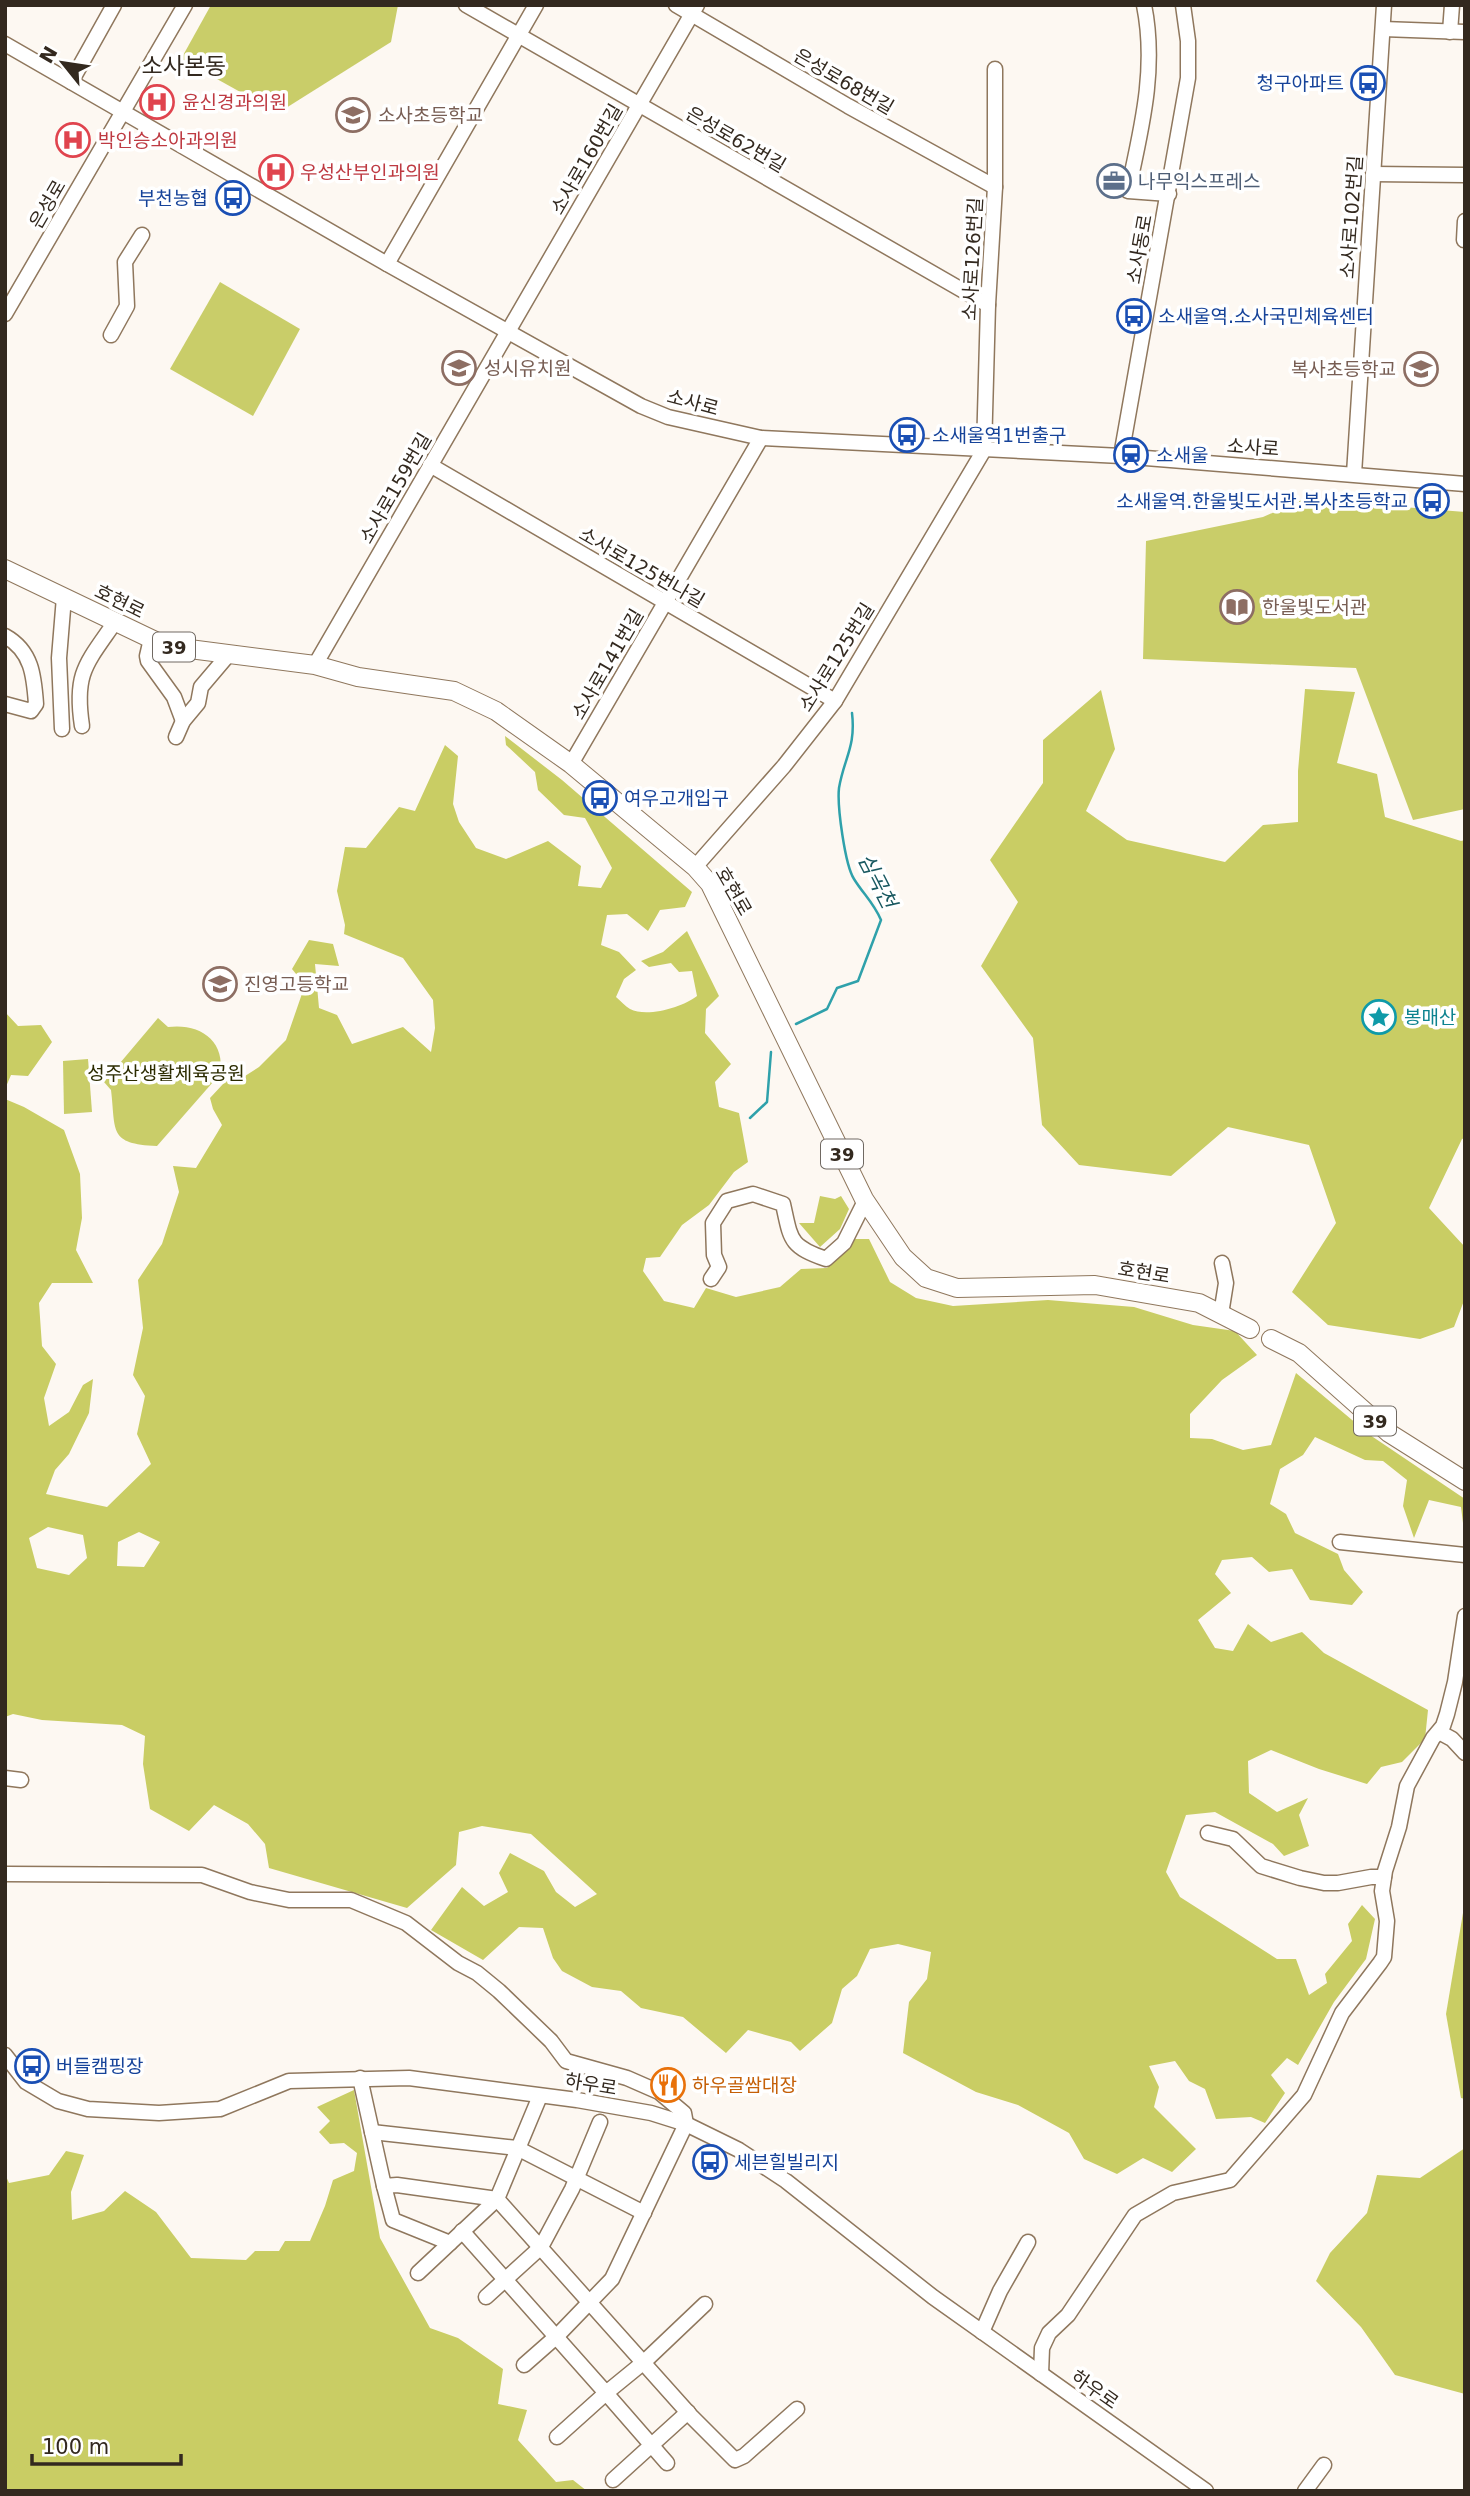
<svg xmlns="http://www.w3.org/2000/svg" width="1470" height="2496" viewBox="0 0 1470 2496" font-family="'DejaVu Sans','Noto Sans KR',sans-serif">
<rect width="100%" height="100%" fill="#fdf8f2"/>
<g fill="#c9cd69">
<path d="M211,5H398L391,42L278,113L181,59Z"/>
<path d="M220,282L300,329L253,416L170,369Z"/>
<path d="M1304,499L1465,512V809L1413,820L1356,668L1143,659L1146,541L1263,517Z"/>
<path d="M158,1018L168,1027C199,1023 226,1040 220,1074L157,1146C108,1144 116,1131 111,1090L104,1082Z"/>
<path d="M88,1059L92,1112L64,1114L63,1061Z"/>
</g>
<g fill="#c9cd64" fill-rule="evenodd">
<path d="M1305,689L1355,692L1337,763L1377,774L1385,817L1461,841L1465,840V1138L1462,1139L1429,1208L1465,1247V1298L1454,1327L1420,1339L1328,1325L1292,1292L1336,1223L1309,1145L1228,1127L1171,1176L1079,1165L1042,1125L1033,1038L981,966L1018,902L990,860L1043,783V740L1101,690L1115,749L1086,811L1127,840L1225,862L1263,825L1298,822V771Z"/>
<path d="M505,736L562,780L692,892L685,907L660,910L648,931L627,914L607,915L601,945L619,952L636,970L624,979L616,997C621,1001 625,1006 630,1009C647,1018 683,1007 697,996L692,971L679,972L671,963L649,967L641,961L663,952L687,931L719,996L706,1009L705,1033L731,1064L715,1082L719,1107L739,1113L748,1162L734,1172L709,1205L682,1225L660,1257L646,1258L643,1271L664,1301L694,1308L706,1288L736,1297L780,1287L801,1269L827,1268L853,1239H869L890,1282L916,1298L953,1306L1048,1300L1134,1307L1193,1325L1235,1331L1257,1355L1222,1380L1190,1414V1438L1212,1439L1243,1450L1271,1445L1296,1373L1370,1435L1465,1499V1539L1461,1507L1429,1500L1414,1538L1403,1506L1407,1480L1383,1461L1365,1460L1315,1437L1303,1455L1280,1469L1270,1504L1286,1514L1295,1533L1338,1554L1344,1570L1363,1592L1352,1605L1310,1600L1292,1569L1269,1572L1252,1557L1222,1560L1215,1574L1231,1593L1198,1620L1215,1648L1233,1651L1248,1624L1271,1642L1302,1632L1324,1653L1428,1710L1425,1739L1402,1762L1381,1767L1367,1784L1319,1769L1271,1750L1248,1761L1249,1793L1277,1812L1308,1798L1299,1815L1309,1846L1284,1856L1273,1844L1215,1812L1186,1815L1166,1872L1180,1897L1277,1959H1296L1309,1995L1327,1983L1325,1974L1352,1941L1348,1924L1362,1905L1375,1919L1366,1959L1334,2002L1298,2065L1287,2058L1271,2075L1285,2093L1265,2123L1251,2117L1216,2119L1205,2089L1189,2081L1175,2061L1149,2066L1159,2087L1154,2107L1196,2149L1172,2172L1143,2158L1117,2174L1084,2159L1069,2133L1018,2105L976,2092L903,2053L909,2002L927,1979L931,1952L898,1944L870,1949L857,1976L842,1989L832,2023L800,2051L791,2042L748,2030L726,2053L683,2017L641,2008L621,1991L592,1987L562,1971L553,1958L543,1928L519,1927L483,1960L431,1930L462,1887L484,1906L508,1892L499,1873L510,1853L544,1871L556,1892L575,1907L597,1894L531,1834L482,1826L459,1832L456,1865L407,1908L269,1868L265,1844L248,1824L214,1805L189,1831L150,1809L143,1764L145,1736L122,1725L42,1720L13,1714L5,1717V1099L24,1107L64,1130L80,1174L82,1218L76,1250L93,1283H52L39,1303L42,1346L56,1364L44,1398L49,1426L69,1412L83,1385L93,1379L89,1413L69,1454L55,1470L46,1494L107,1507L151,1464L137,1434L145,1396L133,1375L143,1328L138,1280L162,1244L179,1192L173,1166L196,1168L222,1125L213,1109L210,1098L237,1069L245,1076L259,1067L286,1040L305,985L292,969L309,940L333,944L339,966L315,964L319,1008L337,1015L352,1044L403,1027L431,1052L435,1028L433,1000L403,958L344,934L345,925L337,891L345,847L366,848L399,807L415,811L445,745L458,756L453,804L459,822L476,848L506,859L548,841L581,866L578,886L601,888L612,868L585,818L564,815L538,790L535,772L506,745ZM48,1527L83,1535L87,1558L69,1575L37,1568L29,1538ZM139,1532L160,1542L144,1567L117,1566L118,1542Z"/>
<path d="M5,1012L18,1026L41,1025L52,1042L28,1076L11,1075L5,1089Z"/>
<path d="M820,1196L835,1199L841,1196L849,1209L840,1229L820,1247L799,1223H814Z"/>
<path d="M1465,1901V2099L1461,2098L1446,2014Z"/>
<path d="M354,2090L380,2238L430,2328L458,2338L503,2369L498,2404L527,2410L518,2440L556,2482L573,2480L587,2491H5V2174L9,2183L49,2175L66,2151L84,2155L71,2192L72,2220L104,2211L125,2191L156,2212L191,2258L246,2260L255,2251H279L285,2241H310L325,2206L333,2180L354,2171L357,2153L344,2143L330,2144L319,2132L330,2121L317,2107Z"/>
<path d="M1465,2148V2394L1395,2375L1361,2327L1316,2281L1330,2253L1367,2213L1377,2175L1420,2178Z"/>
</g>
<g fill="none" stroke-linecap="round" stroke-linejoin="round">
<g stroke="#2fa1ab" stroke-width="2.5">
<path d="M796,1024L827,1009L837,988L858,981L881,920C873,902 864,895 854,879C845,865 837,806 839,788C844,758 856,747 852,713"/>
<path d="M750,1118L767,1102L771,1052"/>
</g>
<g stroke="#8f775d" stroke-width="17">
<g id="minor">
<path d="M466,5L988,305"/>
<path d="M676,5L848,106L995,187"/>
<path d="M1144,5C1157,69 1141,130 1128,191L1169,194"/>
<path d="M1383,29L1465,32"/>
<path d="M1450,32L1452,5"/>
<path d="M5,44L387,264L641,406L668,417L761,438L1121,456L1465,484"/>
<path d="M71,82L114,5"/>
<path d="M1373,174L1465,175"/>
<path d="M1464,240L1465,221"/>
<path d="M387,264L536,5"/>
<path d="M5,314L185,5"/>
<path d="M111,335L127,306L125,262L142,235"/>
<path d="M1121,456L1188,78V41L1183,5"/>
<path d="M430,465L835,701"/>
<path d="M1354,474L1384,5"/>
<path d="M5,636C32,651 34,676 36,704L31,711L5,704"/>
<path d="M151,639L147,656L148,661L174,697L183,721"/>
<path d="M315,665L697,5"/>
<path d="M82,726C74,673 86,664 115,622"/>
<path d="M62,729L59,658L64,597"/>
<path d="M176,737L183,721L198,703L201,687L229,654"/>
<path d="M571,764L761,438"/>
<path d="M695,867L784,766L835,701L984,450L988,305L995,187V69"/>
<path d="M711,1279L719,1267L714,1255L713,1223L727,1201L753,1194L783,1204C791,1240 789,1246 826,1259L844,1243L865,1201"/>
<path d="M1221,1314L1226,1283L1222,1263"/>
<path d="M1340,1542L1465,1555"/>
<path d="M1439,1732L1452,1739L1465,1753"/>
<path d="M5,1778L21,1780"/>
<path d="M1208,1833L1233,1839L1261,1866L1300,1878L1324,1883H1338L1371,1877H1384"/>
<path d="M5,1874L202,1875L250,1892L289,1900H351L406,1923L458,1963L477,1973L499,1991L551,2041L566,2061L627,2078L659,2092L684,2113L686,2124L612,2279L557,2336L524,2365"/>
<path d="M5,2055L26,2082L58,2101L88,2109L159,2113L220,2109L289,2081L409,2078L577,2100L651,2113L686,2124L739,2150L786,2181L933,2297L1206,2491"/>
<path d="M360,2078L384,2186L397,2185L497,2199L691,2416L735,2460L744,2456L797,2409"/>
<path d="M372,2132L517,2148L644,2213"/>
<path d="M384,2186L393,2220L450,2243"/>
<path d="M462,2231L606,2393L644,2362L705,2304"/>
<path d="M418,2273L497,2199L540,2096"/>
<path d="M486,2297L541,2247L572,2189L600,2122"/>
<path d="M982,2332L1000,2291L1028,2242"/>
<path d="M1041,2374L1042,2348L1049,2333L1068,2315L1135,2215L1173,2193L1230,2180L1304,2095L1342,2013L1380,1963L1384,1957L1387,1921L1382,1891L1385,1871L1399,1827L1407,1786L1433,1738L1443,1726L1447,1714L1455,1682L1465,1616"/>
<path d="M557,2437L606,2393L667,2463"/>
<path d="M613,2480L688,2412"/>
<path d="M1305,2491L1324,2465"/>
</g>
</g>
<g stroke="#8f775d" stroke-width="20">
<g id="major">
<path d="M5,569L166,646L315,665L358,677L454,691L496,711L571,764L695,867L710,884L864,1199L903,1257L926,1278L957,1288L1095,1285L1199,1303L1250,1329"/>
<path d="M1271,1339L1299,1353L1389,1433L1465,1481"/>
</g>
</g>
<use href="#minor" stroke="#fff" stroke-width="14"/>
<use href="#major" stroke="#fff" stroke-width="18"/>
</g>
<defs>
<g id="bus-ring" transform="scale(1.75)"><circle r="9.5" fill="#fff" stroke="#1a4fb4" stroke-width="1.5"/><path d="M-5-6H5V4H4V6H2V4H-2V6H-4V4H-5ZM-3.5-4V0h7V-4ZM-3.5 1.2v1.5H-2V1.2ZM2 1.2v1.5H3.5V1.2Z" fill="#1a4fb4"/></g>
<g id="hospital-ring" transform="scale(1.75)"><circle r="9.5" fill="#fff" stroke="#e0444e" stroke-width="1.5"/><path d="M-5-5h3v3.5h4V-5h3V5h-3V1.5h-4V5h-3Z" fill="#e0444e"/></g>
<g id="school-ring" transform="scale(1.75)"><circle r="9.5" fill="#fff" stroke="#8d6e63" stroke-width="1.5"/><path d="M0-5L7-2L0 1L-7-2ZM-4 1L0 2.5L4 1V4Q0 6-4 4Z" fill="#8d6e63"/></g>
<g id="office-ring" transform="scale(1.75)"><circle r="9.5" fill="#fff" stroke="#5c6f8a" stroke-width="1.5"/><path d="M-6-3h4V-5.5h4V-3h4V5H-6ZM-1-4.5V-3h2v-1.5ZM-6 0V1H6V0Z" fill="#5c6f8a"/></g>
<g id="station-ring" transform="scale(1.75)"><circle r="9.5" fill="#fff" stroke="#1a4fb4" stroke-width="1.5"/><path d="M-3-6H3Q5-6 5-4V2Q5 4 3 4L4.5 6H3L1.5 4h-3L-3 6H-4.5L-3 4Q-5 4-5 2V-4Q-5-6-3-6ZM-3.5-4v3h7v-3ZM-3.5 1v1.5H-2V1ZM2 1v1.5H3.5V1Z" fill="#1a4fb4"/></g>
<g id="library-ring" transform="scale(1.75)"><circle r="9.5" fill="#fff" stroke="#8d6e63" stroke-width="1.5"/><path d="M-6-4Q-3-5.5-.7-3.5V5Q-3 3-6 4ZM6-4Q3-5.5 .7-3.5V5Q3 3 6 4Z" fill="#8d6e63"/></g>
<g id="sight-ring" transform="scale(1.75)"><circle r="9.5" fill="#fff" stroke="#0f9aa8" stroke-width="1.5"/><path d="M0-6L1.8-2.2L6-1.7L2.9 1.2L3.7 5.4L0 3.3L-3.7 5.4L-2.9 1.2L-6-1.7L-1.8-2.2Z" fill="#0f9aa8"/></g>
<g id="restaurant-ring" transform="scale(1.75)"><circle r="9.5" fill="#fff" stroke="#e8710a" stroke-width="1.5"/><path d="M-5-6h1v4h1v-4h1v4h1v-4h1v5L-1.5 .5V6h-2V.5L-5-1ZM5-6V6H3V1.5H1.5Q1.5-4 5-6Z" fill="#e8710a"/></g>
</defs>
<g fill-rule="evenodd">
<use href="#bus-ring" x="1368" y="83"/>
<use href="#hospital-ring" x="157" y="102"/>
<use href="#school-ring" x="353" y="115"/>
<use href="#hospital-ring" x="73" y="140"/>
<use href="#hospital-ring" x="276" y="172"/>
<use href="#office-ring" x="1114" y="181"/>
<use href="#bus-ring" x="233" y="198"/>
<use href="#bus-ring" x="1134" y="316"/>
<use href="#school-ring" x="459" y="368"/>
<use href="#school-ring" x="1421" y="369"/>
<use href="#bus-ring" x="907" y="435"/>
<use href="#station-ring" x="1131" y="455"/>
<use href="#bus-ring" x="1432" y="501"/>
<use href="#library-ring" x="1237" y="607"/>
<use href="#bus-ring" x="600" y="798"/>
<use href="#school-ring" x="220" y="984"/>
<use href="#sight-ring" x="1379" y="1017"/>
<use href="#bus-ring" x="32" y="2066"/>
<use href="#restaurant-ring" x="668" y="2085"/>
<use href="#bus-ring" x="710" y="2162"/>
</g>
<g text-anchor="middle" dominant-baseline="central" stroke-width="7" stroke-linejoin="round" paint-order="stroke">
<g fill="#fff" stroke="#706962" stroke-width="2">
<rect x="153" y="632.5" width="42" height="29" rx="5"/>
<rect x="821" y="1139.5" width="42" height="29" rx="5"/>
<rect x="1354" y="1406.5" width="42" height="29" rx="5"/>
</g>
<g font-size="18" font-weight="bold" fill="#33291f">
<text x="174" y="647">39</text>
<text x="842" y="1154">39</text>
<text x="1375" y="1421">39</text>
</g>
<g font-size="19" fill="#33291f" stroke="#fff">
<text transform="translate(844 81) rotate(30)">은성로68번길</text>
<text transform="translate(736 139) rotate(30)">은성로62번길</text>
<text transform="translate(586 159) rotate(-60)">소사로160번길</text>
<text transform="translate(47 204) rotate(-60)">은성로</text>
<text transform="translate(1351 217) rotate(-86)">소사로102번길</text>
<text transform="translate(1139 249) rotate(-80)">소사동로</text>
<text transform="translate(972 259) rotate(-87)">소사로126번길</text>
<text transform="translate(693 402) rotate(15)">소사로</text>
<text transform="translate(1253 447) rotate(4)">소사로</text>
<text transform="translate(395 488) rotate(-60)">소사로159번길</text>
<text transform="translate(642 567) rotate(30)">소사로125번나길</text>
<text transform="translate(120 601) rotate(26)">호현로</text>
<text transform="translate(836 657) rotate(-58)">소사로125번길</text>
<text transform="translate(607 664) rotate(-60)">소사로141번길</text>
<text transform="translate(734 891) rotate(60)">호현로</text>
<text transform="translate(1144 1272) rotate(9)">호현로</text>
<text transform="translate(591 2084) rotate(9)">하우로</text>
<text transform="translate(1095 2389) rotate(35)">하우로</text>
</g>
<g font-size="19" fill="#164399" stroke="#fff" text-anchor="start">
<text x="1344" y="83" text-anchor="end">청구아파트</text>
<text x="208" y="198" text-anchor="end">부천농협</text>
<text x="1158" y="316">소새울역.소사국민체육센터</text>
<text x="932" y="435">소새울역1번출구</text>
<text x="1156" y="455">소새울</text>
<text x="1408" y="501" text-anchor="end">소새울역.한울빛도서관.복사초등학교</text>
<text x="624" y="798">여우고개입구</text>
<text x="56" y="2066">버들캠핑장</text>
<text x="734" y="2162">세븐힐빌리지</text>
</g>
<g font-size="19" fill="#be3a42" stroke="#fff" text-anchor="start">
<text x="182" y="102">윤신경과의원</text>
<text x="98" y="140">박인승소아과의원</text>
<text x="300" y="172">우성산부인과의원</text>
</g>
<g font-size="19" fill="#785e54" stroke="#fff" text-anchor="start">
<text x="378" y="115">소사초등학교</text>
<text x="484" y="368">성시유치원</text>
<text x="1396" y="369" text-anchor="end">복사초등학교</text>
<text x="1262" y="607">한울빛도서관</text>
<text x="244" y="984">진영고등학교</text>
</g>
<g font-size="19" fill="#4e5e75" stroke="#fff" text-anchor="start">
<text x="1138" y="181">나무익스프레스</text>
</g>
<g font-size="19" fill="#0d838f" stroke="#fff" text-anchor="start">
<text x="1404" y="1017">봉매산</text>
</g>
<g font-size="19" fill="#2b2b00" stroke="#fff">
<text x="166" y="1073">성주산생활체육공원</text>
</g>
<g font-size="19" fill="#c56008" stroke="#fff" text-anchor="start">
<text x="692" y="2085">하우골쌈대장</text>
</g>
<g font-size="21" font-style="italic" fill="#195961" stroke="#fff">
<text transform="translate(877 881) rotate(63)">심곡천</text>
</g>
<g font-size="23" fill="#33291f" stroke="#fff">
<text x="184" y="66">소사본동</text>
</g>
</g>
<rect width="1470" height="2496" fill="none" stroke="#33291f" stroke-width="14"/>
<g transform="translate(63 63) rotate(300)" stroke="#ffffff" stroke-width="5" paint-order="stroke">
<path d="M0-5L12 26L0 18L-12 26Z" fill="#33291f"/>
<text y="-10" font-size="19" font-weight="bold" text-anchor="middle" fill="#33291f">N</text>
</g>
<path d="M32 2454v10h149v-10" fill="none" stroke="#33291f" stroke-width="3.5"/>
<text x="42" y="2454" font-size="21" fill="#33291f" stroke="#ffffff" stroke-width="5" paint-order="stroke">100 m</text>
</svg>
